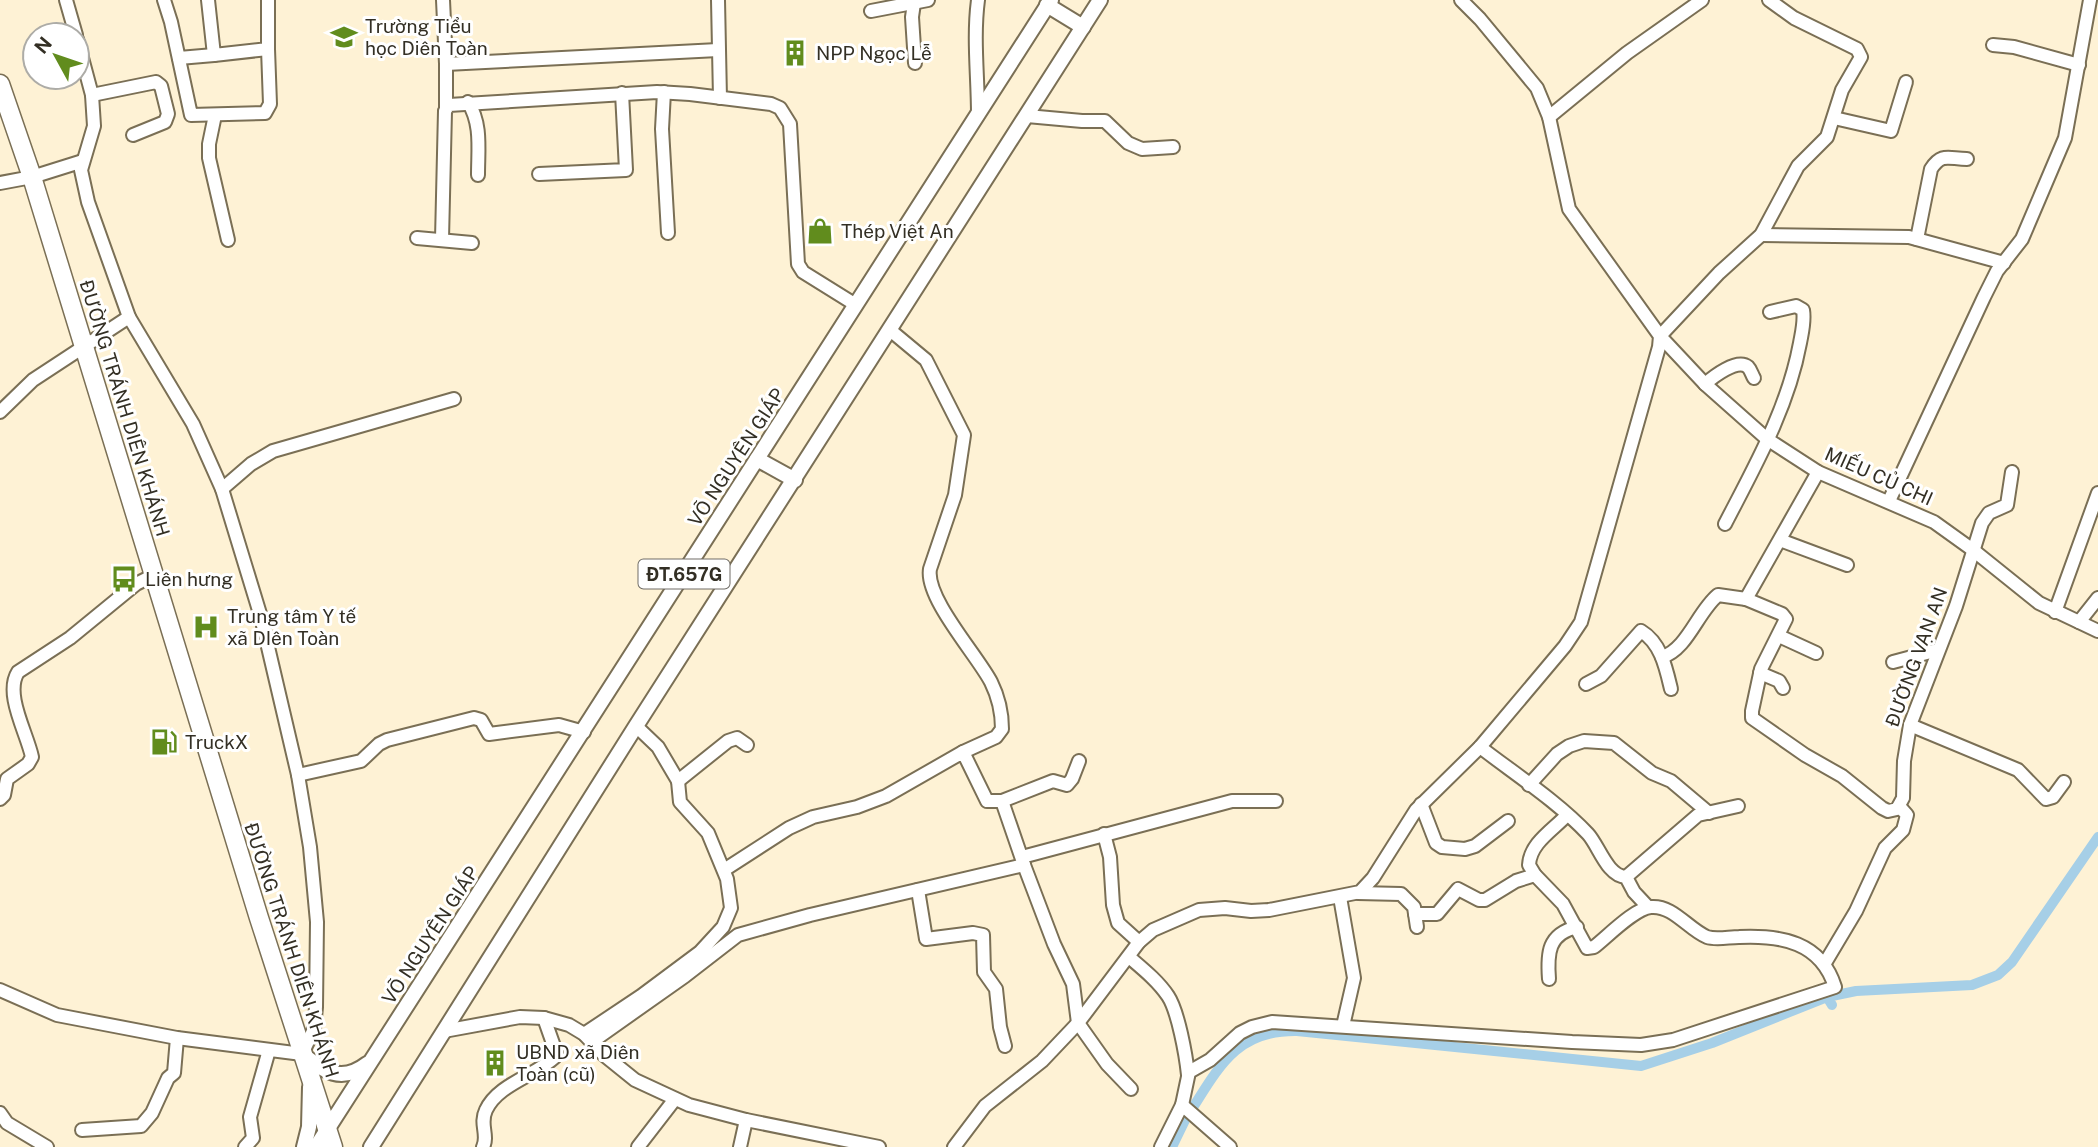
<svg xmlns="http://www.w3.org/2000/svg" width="2098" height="1147" viewBox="0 0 2098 1147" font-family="'Public Sans',sans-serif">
<rect width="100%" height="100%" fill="#fef2d5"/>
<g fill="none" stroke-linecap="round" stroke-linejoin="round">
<g stroke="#a6cfe7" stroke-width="10">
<path d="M1832,1005L1827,997L1856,991L1972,985L1998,975L2012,962L2098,837"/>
<path d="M1192,1109C1220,1065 1238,1030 1297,1031L1641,1066L1712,1043L1827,997"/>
<path d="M1172,1147L1187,1116"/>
</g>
<g stroke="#7a6f55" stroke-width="16">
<g id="minor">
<path d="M66,0L76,35"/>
<path d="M164,0L171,22L191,115L265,113L270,104L268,49"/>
<path d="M208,0L214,55L268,49V0"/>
<path d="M443,0L446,64L718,50"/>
<path d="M718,0L720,98"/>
<path d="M978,0C973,38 978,76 978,115"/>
<path d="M1769,0L1794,18L1857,49L1861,57L1842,90L1827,137L1798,166L1761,235L1719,273L1660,336L1705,384L1767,439L1818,472L1934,522L1973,550L2039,603L2098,631"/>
<path d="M914,3L912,17L915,63"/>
<path d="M871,11L928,0"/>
<path d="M1993,45L2014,47L2079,65"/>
<path d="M179,58L214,55"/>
<path d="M446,64V108"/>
<path d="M664,92L662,129L668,233"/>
<path d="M92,95L156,82L161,86L168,114L165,122L133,135"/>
<path d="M468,102C482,124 478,149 478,175"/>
<path d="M215,115L209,144V158L228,240"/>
<path d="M1027,116L1082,121H1105L1128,143L1142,149L1173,147"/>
<path d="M1549,117L1627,53L1702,0"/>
<path d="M1834,118L1891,131L1906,82"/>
<path d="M539,174L626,170L622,93"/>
<path d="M0,183L32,177L83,161"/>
<path d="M1761,235L1909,237L2004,263"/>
<path d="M417,238L472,243"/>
<path d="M442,239L445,111L449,105L657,92L690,94L771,104L780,108L790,124L798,264L803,272L856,305"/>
<path d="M1917,239L1931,169C1942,152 1949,159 1967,159"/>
<path d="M890,330L926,360L964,435L955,495L930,569C925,598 977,655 991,682C998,696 1002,713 1002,729L996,737L963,752"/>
<path d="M1705,384C1713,377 1737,358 1748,367C1751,370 1752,375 1754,378"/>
<path d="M0,412L33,380L129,317"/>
<path d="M1818,472L1746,599L1782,614L1786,619L1761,669L1752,711V718L1805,755L1842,776L1882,808L1888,811L1897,809L1903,798L1904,761L1910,725L1956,606L1982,523L1989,513L2007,505L2012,472"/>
<path d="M222,489L251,464L273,451L454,399"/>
<path d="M1889,501L1984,297L1997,271L2022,239L2065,138L2090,0"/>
<path d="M1725,524C1755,466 1788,408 1800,343C1802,332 1805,321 1803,310L1796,306L1770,312"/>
<path d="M1780,540L1847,565"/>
<path d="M2055,612L2098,493"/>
<path d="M2079,622L2098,598"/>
<path d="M1779,636L1816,653"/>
<path d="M1662,657C1687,650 1698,611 1718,595L1746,599"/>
<path d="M1893,662L1938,650"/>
<path d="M1760,673L1779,681L1783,688"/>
<path d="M1586,684L1601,676L1641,631C1661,643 1666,668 1671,689"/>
<path d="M1910,725L2018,770L2046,799L2053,797L2064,782"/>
<path d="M1480,747C1515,774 1558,802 1588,834C1599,846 1607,876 1626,877L1634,892L1648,907"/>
<path d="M298,775L361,761L379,744L387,740L474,718L481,720L489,734L559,725L584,732"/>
<path d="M678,781L728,741L737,738L747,745"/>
<path d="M1529,785L1557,754L1569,746L1584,741L1614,743L1652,773L1671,781L1709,813"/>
<path d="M0,799L4,795L7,779L28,764L32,757C27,733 4,694 18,672L70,638L136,584L154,575"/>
<path d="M1002,801L1053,781L1067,785L1072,779L1079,761"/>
<path d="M1421,804L1436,843L1442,847L1465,849L1475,846L1508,821"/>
<path d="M1104,834L1110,857L1113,905L1118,923L1139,942"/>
<path d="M1022,857L1232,801H1276"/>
<path d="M724,870L789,828L813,817L857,807L886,796L963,752L987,801H1002L1024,865"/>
<path d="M1626,877L1698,815L1738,806"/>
<path d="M918,890L926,939L973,933L983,935L984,972L996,989L1000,1027L1005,1046"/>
<path d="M1358,893L1401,894L1414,907L1417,927"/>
<path d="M1340,897L1354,978L1343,1026"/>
<path d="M1415,914H1437L1458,889L1479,900H1485L1516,881L1535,875"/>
<path d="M1129,957C1143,969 1158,981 1168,996C1178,1011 1186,1055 1188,1075"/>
<path d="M1825,963L1856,911L1885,848L1903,830L1907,815L1899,806"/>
<path d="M1549,979C1547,953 1548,934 1577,927"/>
<path d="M0,990L57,1015L177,1038L302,1054L314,1029L316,1007L317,922L310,847L298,775L261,617L222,489L193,424L129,317L88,202L81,170L94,126L92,95L77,39"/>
<path d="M444,1031L520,1017L544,1018L569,1025L584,1034L604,1055L635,1080L689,1105L746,1120L879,1147"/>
<path d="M584,1034L641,996L700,952L723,927L731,908L727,879L708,833L680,802L678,781L658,747L636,726"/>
<path d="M593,1041L685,976L738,935L810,915L1024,865L1054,944L1073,984L1078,1023L1107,1064L1131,1089"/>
<path d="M1182,1105L1230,1147"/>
<path d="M0,1113L7,1123L47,1147"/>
<path d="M82,1130L141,1126L152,1113L168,1078L174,1073L177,1038"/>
<path d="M245,1147L253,1138L250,1117L269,1050"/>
<path d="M483,1147C489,1135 479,1124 486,1110C498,1084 535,1076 555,1057L556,1052L544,1018"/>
<path d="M638,1147L675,1099"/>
<path d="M740,1147L746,1120"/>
<path d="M954,1147L985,1106L1042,1061L1078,1023L1139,942L1153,930L1199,910L1225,908L1251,911L1269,910L1360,892L1373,878L1416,810L1480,747L1565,646L1581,622L1659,347L1660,336L1569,209L1549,117L1537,88L1480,19L1461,0"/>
<path d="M1161,1147L1182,1105L1189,1072L1210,1060L1240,1033L1252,1027L1272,1022L1572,1042L1641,1045L1673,1040L1835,987C1821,942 1781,935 1739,937C1729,937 1716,940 1707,937C1688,929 1673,905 1651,907C1635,908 1607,937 1594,947L1587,948L1563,904L1535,875L1529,865C1530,843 1553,830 1567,815"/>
</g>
</g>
<g stroke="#7a6f55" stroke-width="18">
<g id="major">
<path d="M1047,5L1083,27"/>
<path d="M757,459L795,480"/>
<path d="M302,1054C324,1071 341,1084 367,1064"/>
<path d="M304,1147L309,1127L310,1087"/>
<path d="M316,1147L1051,0"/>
<path d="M371,1147L636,726L1100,0"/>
</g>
</g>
<g stroke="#7a6f55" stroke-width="21">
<path id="highway" d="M0,84L32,177L259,918L333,1147"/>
</g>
<use href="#minor" stroke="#fff" stroke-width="12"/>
<use href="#major" stroke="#fff" stroke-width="14"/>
<use href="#highway" stroke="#fff" stroke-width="18"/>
</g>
<defs>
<g id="school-bare" transform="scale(2.1)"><path d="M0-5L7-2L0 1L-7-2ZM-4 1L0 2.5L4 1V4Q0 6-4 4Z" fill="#618c1d" stroke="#fff" stroke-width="2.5" paint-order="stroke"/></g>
<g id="building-bare" transform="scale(2.1)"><path d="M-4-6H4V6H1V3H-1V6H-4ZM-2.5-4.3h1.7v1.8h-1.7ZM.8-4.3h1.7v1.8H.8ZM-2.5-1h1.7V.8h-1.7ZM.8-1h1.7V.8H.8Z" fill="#618c1d" stroke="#fff" stroke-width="2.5" paint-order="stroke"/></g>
<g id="shop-bare" transform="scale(2.1)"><path d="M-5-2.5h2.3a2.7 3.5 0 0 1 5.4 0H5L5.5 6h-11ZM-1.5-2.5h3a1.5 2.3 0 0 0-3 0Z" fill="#618c1d" stroke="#fff" stroke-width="2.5" paint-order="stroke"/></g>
<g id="bus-bare" transform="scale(2.1)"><path d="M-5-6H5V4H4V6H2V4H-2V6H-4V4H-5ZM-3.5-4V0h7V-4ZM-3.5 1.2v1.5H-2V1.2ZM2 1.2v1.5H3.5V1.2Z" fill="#618c1d" stroke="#fff" stroke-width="2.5" paint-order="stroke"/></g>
<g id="hospital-bare" transform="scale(2.1)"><path d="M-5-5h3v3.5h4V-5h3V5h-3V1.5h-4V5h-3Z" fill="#618c1d" stroke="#fff" stroke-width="2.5" paint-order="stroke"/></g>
<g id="fuel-bare" transform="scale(2.1)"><path d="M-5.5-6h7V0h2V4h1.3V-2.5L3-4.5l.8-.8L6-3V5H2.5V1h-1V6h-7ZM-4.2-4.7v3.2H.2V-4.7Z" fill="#618c1d" stroke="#fff" stroke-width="2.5" paint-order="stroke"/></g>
</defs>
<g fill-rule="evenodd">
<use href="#school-bare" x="344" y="37"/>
<use href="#building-bare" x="795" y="53"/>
<use href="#shop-bare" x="820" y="231"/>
<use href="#bus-bare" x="124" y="579"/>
<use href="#hospital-bare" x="206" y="627"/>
<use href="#fuel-bare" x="164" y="742"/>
<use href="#building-bare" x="495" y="1063"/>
</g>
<g text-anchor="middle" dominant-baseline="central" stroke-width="6" stroke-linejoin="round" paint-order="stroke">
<rect fill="#fff" stroke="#706d66" stroke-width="2" x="638.5" y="559.5" width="91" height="29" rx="5"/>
<g font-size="18" font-weight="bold" fill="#332f24">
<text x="684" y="574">ĐT.657G</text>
</g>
<g font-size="19" fill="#332f24" stroke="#fff" text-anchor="start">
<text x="365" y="26">Trường Tiểu<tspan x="365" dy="22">học Diên Toàn</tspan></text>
<text x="816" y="53">NPP Ngọc Lễ</text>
<text x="841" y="231">Thép Việt An</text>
<text x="145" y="579">Liên hưng</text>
<text x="227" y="616">Trung tâm Y tế<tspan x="227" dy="22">xã DIên Toàn</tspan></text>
<text x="185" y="742">TruckX</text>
<text x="516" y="1052">UBND xã Diên<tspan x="516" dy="22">Toàn (cũ)</tspan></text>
</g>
<g font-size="19" fill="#332f24" stroke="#fff">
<text transform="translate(125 408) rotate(73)">ĐƯỜNG TRÁNH DIÊN KHÁNH</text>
<text transform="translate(736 457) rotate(-57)">VÕ NGUYÊN GIÁP</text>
<text transform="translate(1879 476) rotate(24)">MIẾU CỦ CHI</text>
<text transform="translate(1916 657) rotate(-70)">ĐƯỜNG VẠN AN</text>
<text transform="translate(430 935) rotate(-57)">VÕ NGUYÊN GIÁP</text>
<text transform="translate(292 950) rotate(72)">ĐƯỜNG TRÁNH DIÊN KHÁNH</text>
</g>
</g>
<g transform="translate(56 56) rotate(310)"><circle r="33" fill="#ffffff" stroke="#adaca7" stroke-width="2"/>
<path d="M0-5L12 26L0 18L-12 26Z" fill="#618c1d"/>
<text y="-10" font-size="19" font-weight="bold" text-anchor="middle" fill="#332f24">N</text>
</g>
</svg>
